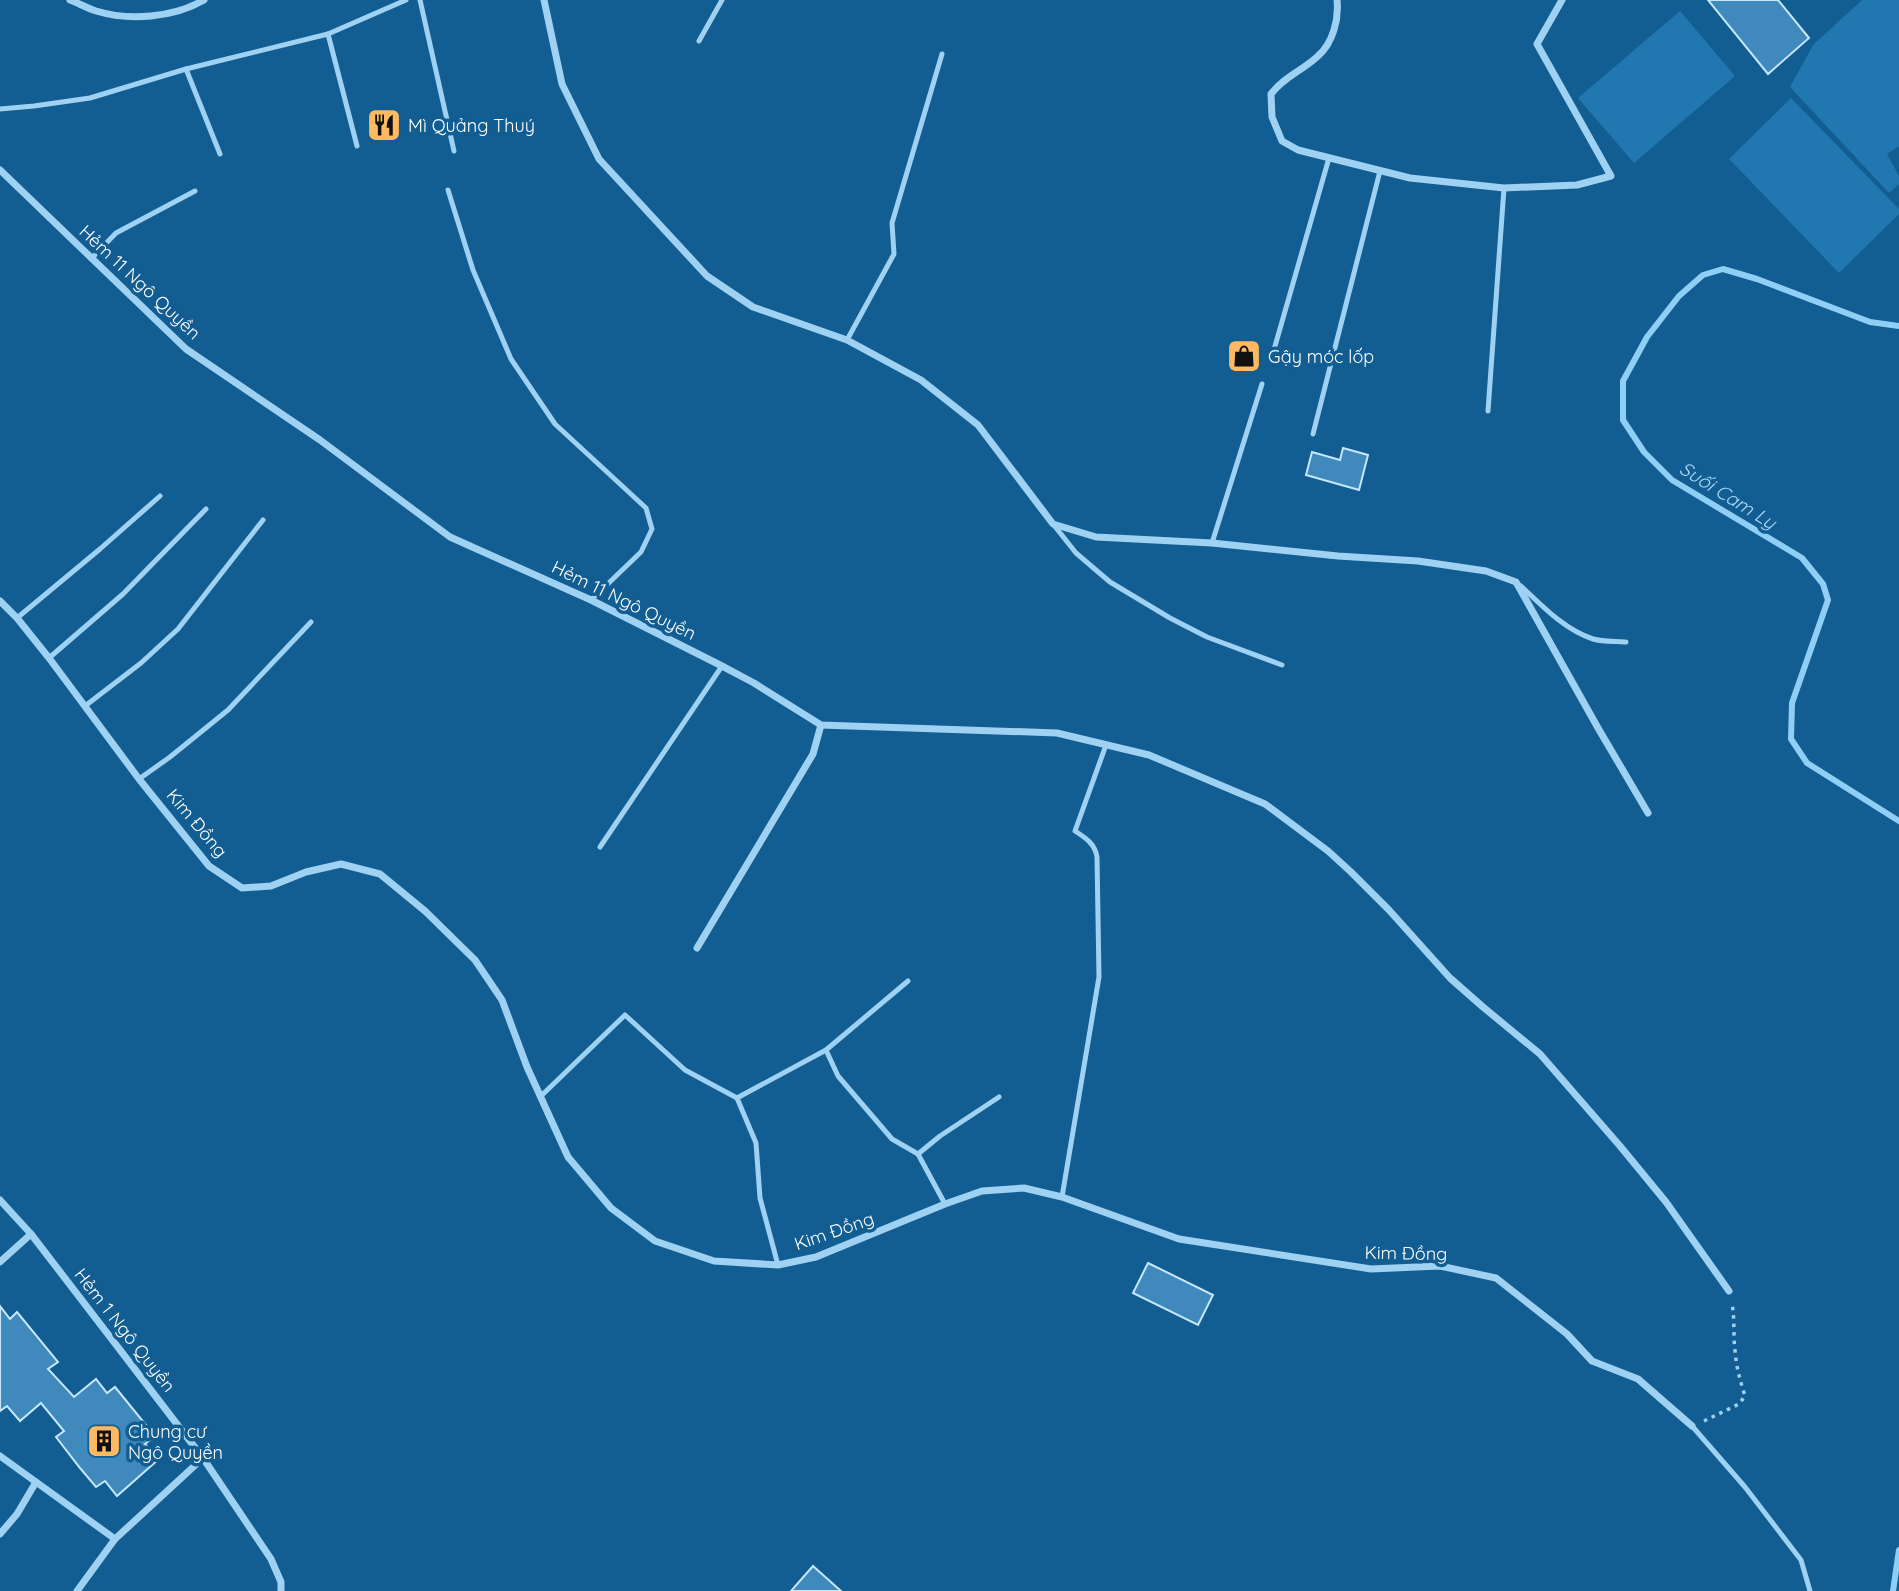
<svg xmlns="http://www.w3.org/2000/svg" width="1899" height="1591" viewBox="0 0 1899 1591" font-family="Quicksand,sans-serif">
<rect width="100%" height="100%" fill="#125d92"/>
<g fill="#2177af">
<path d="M1862,0H1899V146L1887,154L1899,176V184L1889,193L1790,87L1813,45Z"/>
<path d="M1680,11L1735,76L1634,163L1578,98Z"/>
<path d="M1791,98L1899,209V214L1839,273L1729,159Z"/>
</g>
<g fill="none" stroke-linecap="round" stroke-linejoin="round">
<g stroke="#90cff5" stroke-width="6">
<path d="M1899,326L1870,322L1757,279L1723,269L1703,275L1679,296L1647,337L1623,381V420L1644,452L1672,480L1802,558L1823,584L1828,600L1792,703L1791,739L1807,763L1899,821"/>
<path d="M1893,1591L1899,1550"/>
</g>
</g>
<g fill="#3f89bc" stroke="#c6e7fd" stroke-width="2">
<path d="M1708,0H1778L1809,38L1768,74Z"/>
<path d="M1343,448L1368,455L1359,490L1306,475L1312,452L1340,460Z"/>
<path d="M1148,1263L1213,1295L1198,1325L1133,1293Z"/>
<path d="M0,1306L10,1319L17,1312L58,1362L48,1369L74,1397L96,1379L107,1393L115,1387L155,1436L145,1444L159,1459L117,1496L105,1481L96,1487L80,1468L56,1437L64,1431L41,1403L20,1421L7,1406L0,1411Z"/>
<path d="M813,1566L841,1591H791Z"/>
</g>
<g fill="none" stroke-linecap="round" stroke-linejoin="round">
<path stroke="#9fd1f2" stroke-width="3.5" stroke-dasharray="3.5 5" stroke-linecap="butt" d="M1704,1421L1739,1404L1745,1396C1740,1380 1736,1366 1735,1350C1733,1334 1735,1319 1732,1304"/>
<g stroke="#9fd1f2" stroke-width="5">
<path d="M420,0L454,151"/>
<path d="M328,34L357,146"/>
<path d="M699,41L722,0"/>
<path d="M186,69L220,154"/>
<path d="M0,109L34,106L90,98L186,69L328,34L406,0"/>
<path d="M448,190L473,270L511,359L555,424L646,508L652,529L641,552L591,600"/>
<path d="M91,259L116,233L195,191"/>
<path d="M847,340L894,254L892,223L942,54"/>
<path d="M1271,360L1329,158"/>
<path d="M1488,411L1504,188"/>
<path d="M1313,434L1380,171"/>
<path d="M1053,524L1076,553L1110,582L1170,618L1207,637L1282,665"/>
<path d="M1212,543L1262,384"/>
<path d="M1521,586C1542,606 1565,630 1593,639C1603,642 1616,641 1626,642"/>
<path d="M17,618L100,549L160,496"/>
<path d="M49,658L123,594L206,509"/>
<path d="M85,706L141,663L178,629L263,520"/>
<path d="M139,779L170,757L228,710L311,622"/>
<path d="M600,847L722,666"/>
<path d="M826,1050L838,1076L892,1139L918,1154L945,1204"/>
<path d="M540,1097L625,1015L685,1070L737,1098L756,1143L760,1198L778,1265"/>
<path d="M737,1098L826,1050L908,981"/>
<path d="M918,1154L940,1136L999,1097"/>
<path d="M1062,1197L1099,977L1097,857C1095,844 1086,838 1075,831L1106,745"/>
<path d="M1692,1426L1745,1487L1801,1560L1810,1591"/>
</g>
<g stroke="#9fd1f2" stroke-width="7">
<path d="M70,0C78,3 87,8 96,11C129,21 173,18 204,0"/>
<path d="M544,0L562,84L599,159L707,276L753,307L847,340L921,380L978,425L1053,524L1096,537L1212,543L1338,556L1418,561L1486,571L1516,582L1598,728L1648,813"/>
<path d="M1337,0C1339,19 1333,43 1318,56C1302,71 1285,76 1271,94L1272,117L1282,141L1298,150L1410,178L1504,188L1577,185L1611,176L1537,44L1562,0"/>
<path d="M0,170L186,349L320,440L450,537L591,600L722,666L754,683L821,725L1057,733L1149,755L1265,804L1328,851L1351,872L1389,910L1450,978L1483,1007L1540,1054L1620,1146L1666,1202L1729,1291"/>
<path d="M0,601L17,618L49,658L139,779L209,866L242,888L271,886L306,872L341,864L380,874L425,911L475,960L502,1000L527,1067L568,1157L611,1208L655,1241L714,1261L778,1265L816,1257L945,1204L982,1191L1024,1188L1062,1197L1179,1239L1371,1269L1440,1266L1496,1278L1567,1334L1592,1361L1638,1379L1692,1426"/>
<path d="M697,948L813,754L821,725"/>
<path d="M0,1200L31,1234L203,1458L271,1559L281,1582V1591"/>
<path d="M0,1262L31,1234"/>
<path d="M0,1456L115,1539"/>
<path d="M0,1534L17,1514L36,1482"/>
<path d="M77,1591L115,1539L203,1458"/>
</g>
</g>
<defs>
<g id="restaurant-square" transform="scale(1.75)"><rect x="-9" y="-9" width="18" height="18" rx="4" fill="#ffb960" stroke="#125d92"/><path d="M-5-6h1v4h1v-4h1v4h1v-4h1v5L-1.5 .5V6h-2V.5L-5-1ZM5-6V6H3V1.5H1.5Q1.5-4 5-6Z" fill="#111"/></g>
<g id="shop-square" transform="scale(1.75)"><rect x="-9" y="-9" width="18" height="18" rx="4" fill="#ffb960" stroke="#125d92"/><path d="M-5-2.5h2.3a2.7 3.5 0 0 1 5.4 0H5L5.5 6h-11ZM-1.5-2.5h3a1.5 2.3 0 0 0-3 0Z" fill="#111"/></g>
<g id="building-square" transform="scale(1.75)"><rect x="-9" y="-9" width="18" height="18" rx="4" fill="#ffb960" stroke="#125d92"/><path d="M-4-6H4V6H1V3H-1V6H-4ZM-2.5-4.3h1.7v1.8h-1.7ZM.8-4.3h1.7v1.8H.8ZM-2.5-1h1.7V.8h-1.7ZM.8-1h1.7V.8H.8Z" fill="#111"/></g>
</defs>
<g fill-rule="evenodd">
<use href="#restaurant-square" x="384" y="125"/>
<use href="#shop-square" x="1244" y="356"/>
<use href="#building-square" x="104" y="1441"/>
</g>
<g text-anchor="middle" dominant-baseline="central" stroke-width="7" stroke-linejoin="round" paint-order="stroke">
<g font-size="18" fill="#fff" stroke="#125d92" text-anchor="start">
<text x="408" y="125">Mì Quảng Thuý</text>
<text x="1268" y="356">Gậy móc lốp</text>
<text x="128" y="1431">Chung cư<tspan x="128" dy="21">Ngô Quyền</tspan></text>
</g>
<g font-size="18" fill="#fff" stroke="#125d92">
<text transform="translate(140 282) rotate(43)">Hẻm 11 Ngô Quyền</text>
<text transform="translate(624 600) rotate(26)">Hẻm 11 Ngô Quyền</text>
<text transform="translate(197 823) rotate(50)">Kim Đồng</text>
<text transform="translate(834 1231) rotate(-19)">Kim Đồng</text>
<text transform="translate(1406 1253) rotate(1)">Kim Đồng</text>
<text transform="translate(125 1330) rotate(52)">Hẻm 1 Ngô Quyền</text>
</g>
<g font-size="19" font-style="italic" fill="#abdaf9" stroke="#125d92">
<text transform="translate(1728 495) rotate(32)">Suối Cam Ly</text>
</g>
</g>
</svg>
